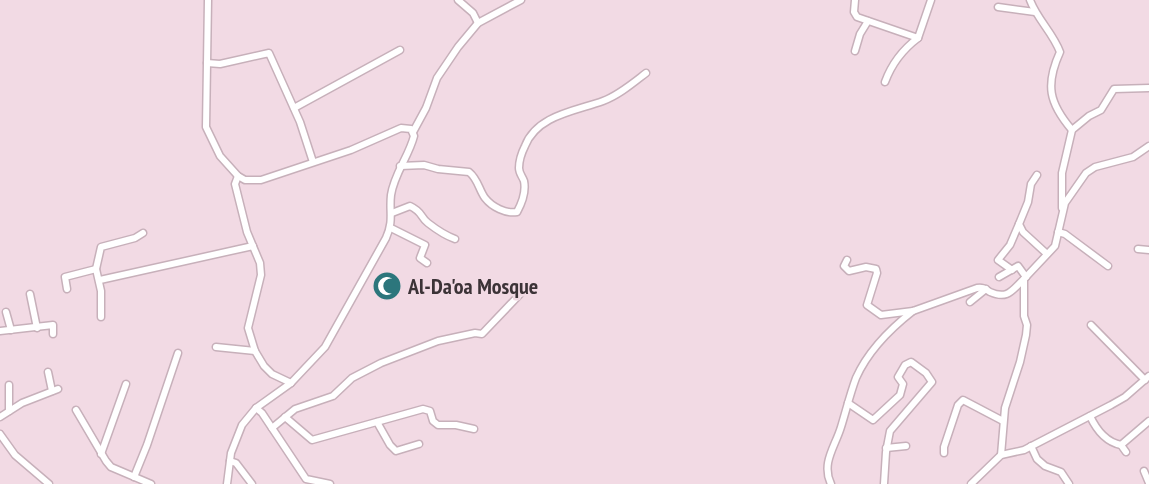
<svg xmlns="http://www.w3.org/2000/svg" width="1149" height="484" viewBox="0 0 1149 484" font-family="'PT Sans Narrow',sans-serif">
<rect width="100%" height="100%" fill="#f2dae4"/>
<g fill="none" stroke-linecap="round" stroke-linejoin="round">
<g stroke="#c7b0ba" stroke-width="9">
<g id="minor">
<path d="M208,0L206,127L220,156L238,176L245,180H261L351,150L401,128L411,129L414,136C409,156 394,174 391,195C389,212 394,220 386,238L325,347L291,383L256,408L242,425L231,453L227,484"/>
<path d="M458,0L473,13L478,23"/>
<path d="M855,0L854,12L857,17L918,38L931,0"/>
<path d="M1030,0C1037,19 1053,33 1060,52C1045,85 1049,103 1072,130"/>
<path d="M998,7L1035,12"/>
<path d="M855,51L860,34L868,21"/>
<path d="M207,63L220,64L269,53L300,122L313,162"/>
<path d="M885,82C892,63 902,50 918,38"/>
<path d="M294,108L400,50"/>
<path d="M413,132L426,108L437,78L458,47L478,23L521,0"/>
<path d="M400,166L424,165L438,169L469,172C478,179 479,190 485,198C492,207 506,214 517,212C522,203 526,191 524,181C522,176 519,173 519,168C519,161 522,152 525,146C537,115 576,111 603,101C619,95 633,83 646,73"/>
<path d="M1037,175L1031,184L1028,202L1019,224L1023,232L1047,254"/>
<path d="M238,176L235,184L247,232L260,263L261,275L248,328L255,351L264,366L272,374L291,383"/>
<path d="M1062,208V173L1072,130L1089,116L1101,110L1114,89L1149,88"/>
<path d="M392,213L410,206C423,212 420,217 428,223C437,230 444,235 455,239"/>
<path d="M391,228L425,245L420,258L427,263"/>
<path d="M1058,232L1065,234L1108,266"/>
<path d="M1138,249L1149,250"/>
<path d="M847,260L844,266L849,271L866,267L876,269L877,273L867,305L881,315L913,311L977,288C983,287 985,289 990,292C1008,300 1012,290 1024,279"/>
<path d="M1012,270L998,260L1010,245L1019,224"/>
<path d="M999,277L1018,266L1026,277"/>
<path d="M100,280L253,246"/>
<path d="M67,289L65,277L96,269"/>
<path d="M30,294L37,328"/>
<path d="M970,302L986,289"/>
<path d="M6,312L11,330"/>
<path d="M101,317V291L96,269L101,247L135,238L143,233"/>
<path d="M1091,325L1145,380"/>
<path d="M0,331L53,325V334"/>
<path d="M216,347L255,351"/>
<path d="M48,372L52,391"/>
<path d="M848,403L873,420L900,395L903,384L898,377L905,365L911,362L926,373L932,382L890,431L886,452L884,484"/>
<path d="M256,408L262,413L306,479L330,484"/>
<path d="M76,410L106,461L111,467L151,484"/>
<path d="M9,411V385"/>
<path d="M1090,416C1096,429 1106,442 1121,445L1126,452"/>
<path d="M0,417L22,403L58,389"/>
<path d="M285,417L312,440L423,409L430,411L433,421L438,425H456L474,429"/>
<path d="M377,422L390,445L396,451L419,444"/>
<path d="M272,428L295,409L333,396L352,378L381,363L438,341L475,333L482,334L523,291"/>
<path d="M0,434L15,455L49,484"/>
<path d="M1121,445L1149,421"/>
<path d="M1031,446L1037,459L1045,466L1061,472L1069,484"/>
<path d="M886,448L906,446"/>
<path d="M944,453V447L958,405L963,400L1003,421"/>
<path d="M101,454L126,384"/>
<path d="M1001,455L1005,408L1020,362L1026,335L1027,325L1024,316V279L1055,246L1065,203L1086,173L1095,167L1133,157L1149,146"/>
<path d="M230,461L236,463L252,484"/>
<path d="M1144,471L1149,483"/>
<path d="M134,477L147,445L178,353"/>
<path d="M831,484C821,463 835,447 841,427C846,411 850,394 856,378C868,351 890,329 913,311"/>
<path d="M971,484L1001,455L1024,450L1111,405L1125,397L1149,376"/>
</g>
</g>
<use href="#minor" stroke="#fff" stroke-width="6"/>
</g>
<defs>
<g id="mosque-disc" transform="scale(1.5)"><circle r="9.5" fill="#2c767c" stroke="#f2dae4"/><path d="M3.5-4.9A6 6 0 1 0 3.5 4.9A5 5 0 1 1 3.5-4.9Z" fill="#fff"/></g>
</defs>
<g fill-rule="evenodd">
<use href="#mosque-disc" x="387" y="286"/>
</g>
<g text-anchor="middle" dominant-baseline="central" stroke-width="5" stroke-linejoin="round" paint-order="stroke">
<g font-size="22" font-weight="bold" fill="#3c3337" stroke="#f2dae4" text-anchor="start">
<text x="408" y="286">Al-Da'oa Mosque</text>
</g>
</g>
</svg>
